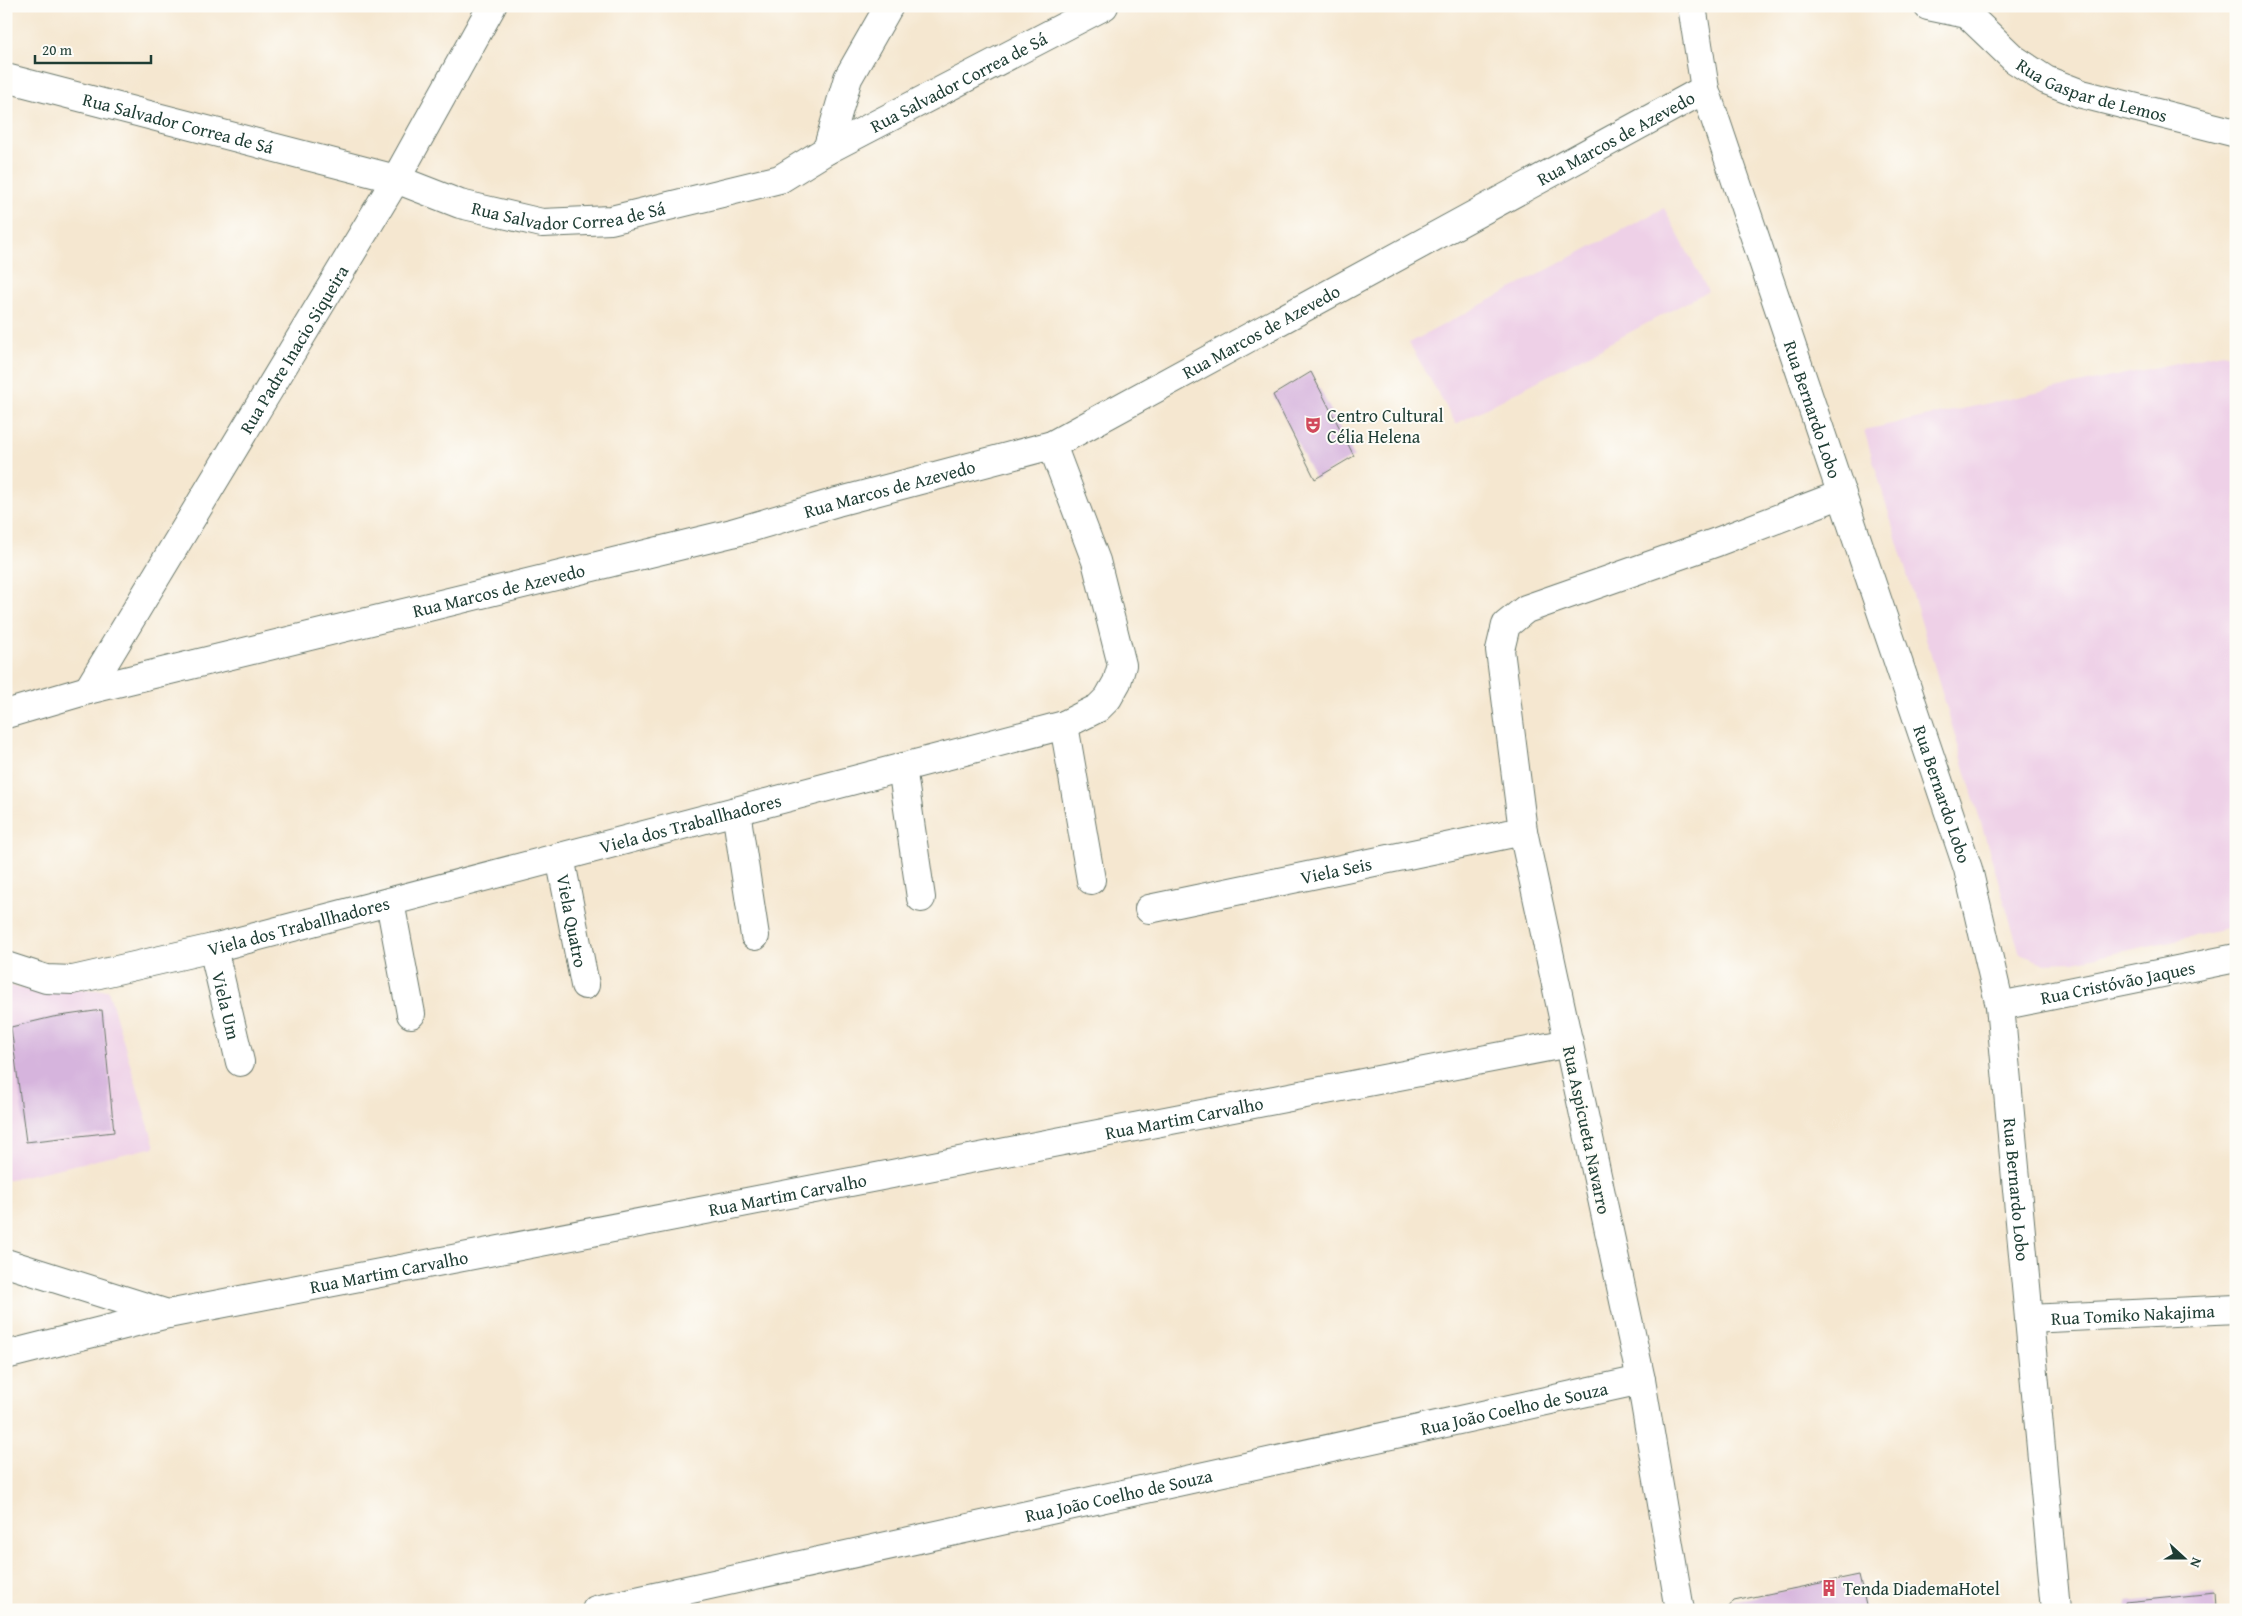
<svg xmlns="http://www.w3.org/2000/svg" width="2242" height="1616" viewBox="0 0 2242 1616" font-family="'Gentium Book Plus',serif">
<rect width="100%" height="100%" fill="#fdfcf7"/>
<filter id="ink" filterUnits="userSpaceOnUse"><feTurbulence type="fractalNoise" baseFrequency=".02" numOctaves="2"/><feDisplacementMap in="SourceGraphic" scale="10" xChannelSelector="R" yChannelSelector="G"/><feConvolveMatrix kernelMatrix="1 2 1 2 8 2 1 2 1" color-interpolation-filters="sRGB"/></filter>
<filter id="wash" filterUnits="userSpaceOnUse"><feTurbulence type="fractalNoise" baseFrequency=".0096" numOctaves="4" result="noise"/><feDisplacementMap in="SourceGraphic" scale="20" xChannelSelector="R" yChannelSelector="G"/><feGaussianBlur stdDeviation="1.12" result="paint"/><feColorMatrix in="noise" values="0 0 0 0 0 0 0 0 0 0 0 0 0 0 0 0 0 1.4 0 .05"/><feComposite in="paint" operator="in"/></filter>
<g filter="url(#wash)">
<rect width="100%" height="100%" fill="#f5e7d0"/>
<g fill="#eed0e7">
<path d="M1664,208L1708,291L1456,424L1409,343Z"/>
<path d="M2222,353L2236,357V927L2074,962L2043,963L2020,954L1864,430Z"/>
<path d="M6,985L20,988L108,990L155,1147L6,1180Z"/>
</g>
<g id="blocks">
<g fill="#d6b4dd">
<path d="M1311,372L1354,456L1315,479L1273,395Z"/>
<path d="M102,1010L114,1132L26,1142L11,1027L53,1017Z"/>
<path d="M1859,1575L1867,1610H1726L1734,1601Z"/>
<path d="M2215,1593L2216,1610H2126L2125,1602Z"/>
</g>
</g>
</g>
<g filter="url(#ink)">
<use href="#blocks" fill-opacity="0" stroke="#6a786b" stroke-width="1"/>
<g fill="none" stroke-linecap="round" stroke-linejoin="round">
<g stroke="#6a786b" stroke-width="30">
<g id="minor">
<path id="s1" d="M1692,6L1705,89L1968,869L2000,1006L2056,1610"/>
<path id="s2" d="M1928,6L1967,14L2014,59L2046,80L2082,94L2236,133"/>
<path id="s3" d="M6,78L396,179L460,204L542,223L611,220L780,179L827,150L1104,6"/>
<path d="M827,150L848,78L889,6"/>
<path id="s4" d="M88,690L396,179L492,6"/>
<path id="s5" d="M6,714L88,690L732,533L837,502L1052,445L1705,89"/>
<path d="M1064,725L1091,880"/>
<path d="M902,767L921,898"/>
<path d="M736,811L755,936"/>
<path id="s6" d="M560,857L585,985"/>
<path d="M390,902L411,1014"/>
<path id="s7" d="M1149,909L1523,831"/>
<path id="s8" d="M213,948L240,1062"/>
<path id="s9" d="M6,966L46,979L73,980L213,948L1064,725L1098,708L1108,698L1117,682L1122,665L1096,561L1052,445"/>
<path id="s10" d="M2000,1006L2236,958"/>
<path d="M6,1263L168,1314"/>
<path id="s11" d="M2029,1319L2236,1309"/>
<path id="s12" d="M6,1355L168,1314L1569,1043"/>
<path id="s13" d="M596,1610L1641,1380"/>
<path d="M1680,1610L1641,1380L1523,831L1500,650L1506,625L1526,609L1717,542L1842,494"/>
</g>
</g>
<use href="#minor" stroke="#fff" stroke-width="28"/>
</g>
</g>
<defs>
<g id="theatre-bare" transform="scale(1.35)"><path d="M-5-5.5Q0-4 5-5.5V0Q5 5 0 6Q-5 5-5 0ZM-3.3-2.5H-1v1.5H-3.3ZM1-2.5H3.3v1.5H1ZM-2.8 1Q0 5.5 2.8 1Z" fill="#d1495b" stroke="#fdfcf7" stroke-width="2.5" paint-order="stroke"/></g>
<g id="building-bare" transform="scale(1.35)"><path d="M-4-6H4V6H1V3H-1V6H-4ZM-2.5-4.3h1.7v1.8h-1.7ZM.8-4.3h1.7v1.8H.8ZM-2.5-1h1.7V.8h-1.7ZM.8-1h1.7V.8H.8Z" fill="#d1495b" stroke="#fdfcf7" stroke-width="2.5" paint-order="stroke"/></g>
</defs>
<g fill-rule="evenodd">
<use href="#theatre-bare" x="1313" y="425"/>
<use href="#building-bare" x="1829" y="1588"/>
</g>
<g text-anchor="middle" dominant-baseline="central" stroke-width="4" stroke-linejoin="round" paint-order="stroke">
<g font-size="18" fill="#1f3d34" stroke="#fdfcf7">
<text stroke="none"><textPath href="#s3" startOffset="1002">Rua Salvador Correa de Sá</textPath></text>
<text stroke="none"><textPath href="#s2" startOffset="190">Rua Gaspar de Lemos</textPath></text>
<text stroke="none"><textPath href="#s3" startOffset="178">Rua Salvador Correa de Sá</textPath></text>
<text stroke="none"><textPath href="#s5" startOffset="1722">Rua Marcos de Azevedo</textPath></text>
<text stroke="none"><textPath href="#s3" startOffset="582">Rua Salvador Correa de Sá</textPath></text>
<text stroke="none"><textPath href="#s5" startOffset="1318">Rua Marcos de Azevedo</textPath></text>
<text stroke="none"><textPath href="#s4" startOffset="398">Rua Padre Inacio Siqueira</textPath></text>
<text stroke="none"><textPath href="#s1" startOffset="422">Rua Bernardo Lobo</textPath></text>
<text stroke="none"><textPath href="#s5" startOffset="912">Rua Marcos de Azevedo</textPath></text>
<text stroke="none"><textPath href="#s5" startOffset="508">Rua Marcos de Azevedo</textPath></text>
<text stroke="none"><textPath href="#s1" startOffset="828">Rua Bernardo Lobo</textPath></text>
<text stroke="none"><textPath href="#s9" startOffset="706">Viela dos Traballhadores</textPath></text>
<text stroke="none"><textPath href="#s7" startOffset="191">Viela Seis</textPath></text>
<text stroke="none"><textPath href="#s6" startOffset="65">Viela Quatro</textPath></text>
<text stroke="none"><textPath href="#s9" startOffset="301">Viela dos Traballhadores</textPath></text>
<text stroke="none"><textPath href="#s10" startOffset="120">Rua Cristóvão Jaques</textPath></text>
<text stroke="none"><textPath href="#s8" startOffset="59">Viela Um</textPath></text>
<text stroke="none"><textPath href="#s12" startOffset="1202">Rua Martim Carvalho</textPath></text>
<text transform="translate(1587 1130) rotate(78)">Rua Aspicueta Navarro</text>
<text stroke="none"><textPath href="#s1" startOffset="1232">Rua Bernardo Lobo</textPath></text>
<text stroke="none"><textPath href="#s12" startOffset="798">Rua Martim Carvalho</textPath></text>
<text stroke="none"><textPath href="#s12" startOffset="392">Rua Martim Carvalho</textPath></text>
<text stroke="none"><textPath href="#s11" startOffset="104">Rua Tomiko Nakajima</textPath></text>
<text stroke="none"><textPath href="#s13" startOffset="940">Rua João Coelho de Souza</textPath></text>
<text stroke="none"><textPath href="#s13" startOffset="535">Rua João Coelho de Souza</textPath></text>
</g>
<g font-size="18" fill="#1f3d34" stroke="#fdfcf7" text-anchor="start">
<text x="1327" y="415">Centro Cultural<tspan x="1327" dy="21">Célia Helena</tspan></text>
<text x="1843" y="1588">Tenda DiademaHotel</text>
</g>
</g>
<rect width="2242" height="1616" fill="none" stroke="#fdfcf7" stroke-width="25"/>
<g transform="translate(2184 1558) rotate(111)" stroke="#fdfcf7" stroke-width="4" paint-order="stroke">
<path d="M0-4L9 19L0 12L-9 19Z" fill="#1f3d34"/>
<text y="-8" font-size="14" font-weight="bold" text-anchor="middle" fill="#1f3d34">N</text>
</g>
<path d="M35 55v8h116v-8" fill="none" stroke="#1f3d34" stroke-width="2.5"/>
<text x="42" y="55" font-size="15" fill="#1f3d34" stroke="#fdfcf7" stroke-width="4" paint-order="stroke">20 m</text>
</svg>
